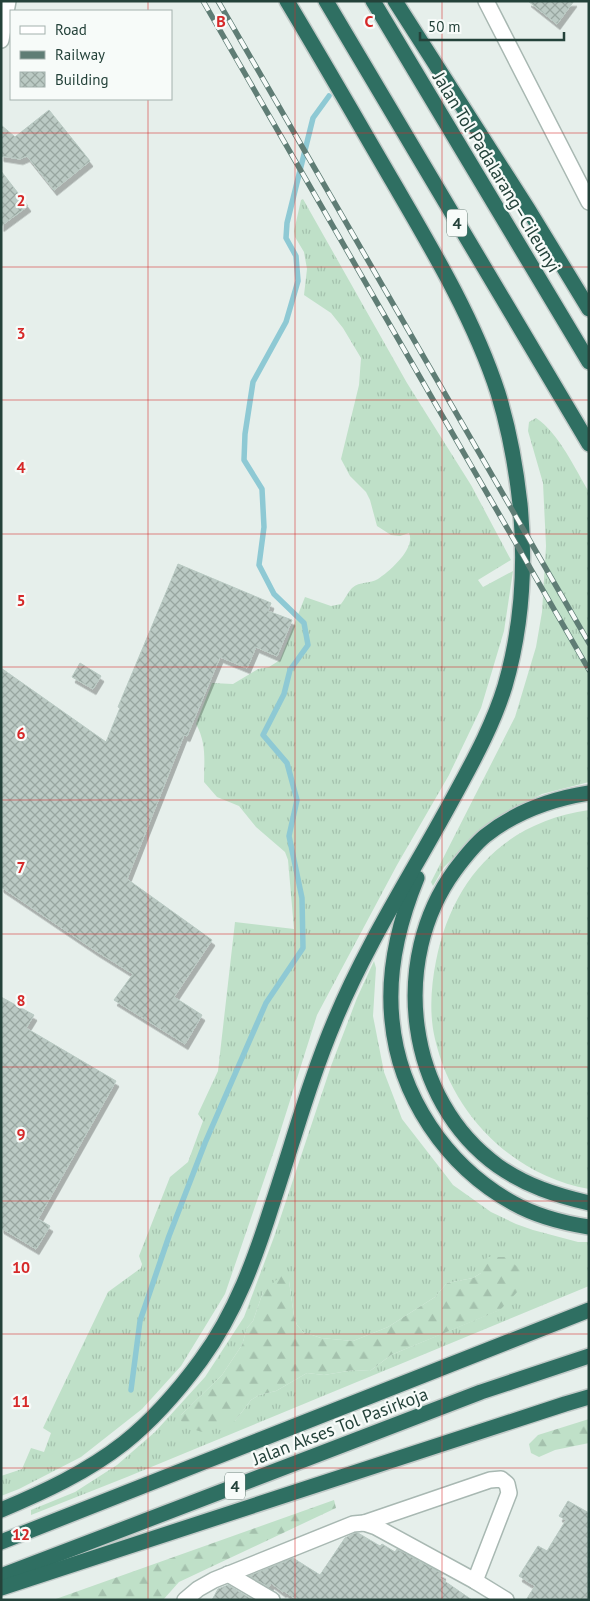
<svg xmlns="http://www.w3.org/2000/svg" width="590" height="1601" viewBox="0 0 590 1601" font-family="'PT Sans',sans-serif">
<defs>
<pattern id="grass-tufts" width="24" height="20" patternUnits="userSpaceOnUse" patternTransform="scale(1.25)"><rect width="24" height="20" fill="#bfe0c8"/><path d="M3 7l-1-3M5 7V3M7 7l1-3M15 17l-1-3M17 17v-4M19 17l1-3" fill="none" stroke="#a4c1ad"/></pattern>
<pattern id="forest-firs" width="22" height="20" patternUnits="userSpaceOnUse" patternTransform="scale(1.25)"><rect width="22" height="20" fill="#bfe0c8"/><path d="M5 1l3.5 6h-7zM16 11l3.5 6h-7z" fill="#a4c1ad"/></pattern>
<pattern id="building-cross-hatch" width="8" height="8" patternUnits="userSpaceOnUse" patternTransform="scale(1.25)"><rect width="8" height="8" fill="#bbcac4"/><path d="M0 0l8 8M0 8l8-8" fill="none" stroke="#98a6a0"/></pattern>
<filter id="shadow"><feDropShadow dx="3" dy="5.5" stdDeviation="0" flood-color="#0004"/></filter>
</defs>
<rect width="100%" height="100%" fill="#e6efeb"/>
<g fill="url(#grass-tufts)" fill-rule="evenodd">
<path d="M303,199L407,383L471,485L511,560L478,580L483,587L513,571L504,631L481,708L449,775L397,865L317,1015L276,1145L225,1294L181,1366L142,1409L81,1457L19,1489L1,1496V1476L22,1469L31,1448L44,1452L51,1433L43,1428L108,1292L141,1268L142,1264L139,1256L170,1177L188,1162L203,1121L198,1114L218,1071L235,922L294,929L288,860L285,852L256,827L239,806L217,797L204,782C204,761 207,744 196,724L212,683L233,684L258,669L269,667L280,660L305,597L331,606L341,604C345,599 348,592 352,588C360,581 370,584 378,579C390,571 416,548 409,533L400,536L391,535L377,526L370,500L366,492L350,476L341,459L359,385L361,358L343,328L331,313L304,295L307,269L304,252L295,237L294,231L301,200Z"/>
<path d="M536,418C559,433 575,469 589,492V782L542,794L493,820L444,867L433,886L431,882L515,717L536,647L542,612L546,546L543,483L528,431L529,422Z"/>
<path d="M589,810V1189C513,1176 452,1114 435,1039C429,1014 431,986 436,961C452,879 504,822 589,810Z"/>
<path d="M374,961L376,968L373,1016L384,1072L402,1119L447,1177L453,1185L491,1212L516,1224L533,1230L578,1242H589V1286L127,1477L31,1515V1510L75,1492L117,1465L155,1432L205,1377L244,1317L274,1237L331,1066L357,998ZM481,1273L521,1287L499,1310L391,1355L370,1371L354,1370L324,1375L307,1373L276,1391L259,1395L251,1400L235,1421L181,1415L222,1375L242,1345L247,1328L253,1321L263,1292L289,1281L294,1316L297,1325L303,1332L321,1338L353,1341L388,1327L435,1297L447,1283L473,1278Z"/>
</g>
<g fill="url(#forest-firs)">
<path d="M487,1257H506L520,1269L522,1287L500,1310L391,1355L370,1371L354,1370L324,1375L307,1373L276,1391L259,1395L251,1400L235,1421L202,1432L189,1428L181,1421V1415L222,1375L242,1345L247,1328L253,1321L263,1292L282,1275L289,1281L294,1316L297,1325L303,1332L321,1338L353,1341L388,1327L435,1297L447,1283L473,1278L481,1273Z"/>
<path d="M589,1419V1443L555,1450L539,1457L531,1453L529,1444L538,1435Z"/>
<path d="M334,1500L336,1508L179,1582L163,1600H53Z"/>
</g>
<g fill="none" stroke-linecap="round" stroke-linejoin="round">
<path stroke="#8ec9d4" stroke-width="5.5" d="M131,1390L140,1321L169,1236L205,1143L266,1003L303,948L302,898L289,836L297,800L287,763L263,735L284,694L290,670L308,645L304,623L274,594L259,565L264,527L262,489L244,460L245,434L253,382L286,322L298,281L296,256L286,238L287,223L313,118L329,96"/>
</g>
<g fill="url(#building-cross-hatch)" stroke="#b8c9c2" filter="url(#shadow)">
<path d="M528,1H574L557,24Z"/>
<path d="M49,110L90,161L54,190L27,156L20,159L1,156V125L15,137Z"/>
<path d="M1,171L28,206L1,226Z"/>
<path d="M178,564L271,603L268,611L292,620L277,656L256,647L247,668L220,657L187,736L184,735L127,879L212,940L174,997L202,1015L185,1044L114,1000L133,974L96,951L1,887V668L106,742L120,708L118,707Z"/>
<path d="M80,663L101,676L93,689L72,677Z"/>
<path d="M1,997L34,1015L26,1028L116,1081L38,1219L50,1226L36,1249L1,1228Z"/>
<path d="M568,1501L589,1513V1600H526L535,1586L519,1576L538,1546L547,1551L566,1520L559,1516Z"/>
<path d="M355,1533H358L380,1546L382,1544L395,1552L397,1549L443,1574L440,1578L472,1600H297L284,1591L283,1592L271,1583L269,1587L249,1576L293,1558L320,1575L345,1538Z"/>
<path d="M228,1585L253,1600H212L218,1589Z"/>
</g>
<g fill="none" stroke-linecap="round" stroke-linejoin="round">
<g stroke="#a8b8b2" stroke-width="18">
<g id="minor">
<path d="M486,1L589,202"/>
<path d="M1,40L8,1"/>
<path d="M364,1523L490,1480L501,1479L507,1484L509,1493L475,1581"/>
<path d="M228,1574L272,1600"/>
<path d="M185,1600L198,1589L214,1580L353,1524L364,1523L376,1527L475,1581L506,1600"/>
</g>
</g>
<g stroke="#c2cac8" stroke-width="18">
<g id="highway">
<path d="M326,1L589,444"/>
<path d="M373,1L589,362"/>
<path d="M395,1L528,209L589,309"/>
<path d="M589,793C551,799 515,812 485,836C473,846 464,858 455,870C389,960 406,1100 498,1166C527,1186 555,1195 589,1203"/>
<path d="M417,878C399,922 387,972 392,1020C399,1096 446,1166 513,1203C536,1216 563,1223 589,1227"/>
<path d="M1,1510C44,1492 87,1472 124,1443C153,1420 179,1390 201,1360C236,1312 255,1259 273,1202C293,1142 310,1079 335,1020C368,940 417,866 458,789C476,756 494,722 505,686C522,627 526,566 520,504C516,467 509,429 498,393C474,319 432,249 393,182C358,122 323,61 287,1"/>
<path d="M1,1542L589,1310"/>
<path d="M1,1576L481,1392L589,1356"/>
<path d="M1,1588L565,1404L589,1397"/>
</g>
</g>
<use href="#minor" stroke="#fff" stroke-width="15"/>
<use href="#highway" stroke="#2f6f62" stroke-width="15"/>
<g stroke="#5f7d75" stroke-width="5.5">
<g id="rail">
<path d="M203,1L589,670"/>
<path d="M218,1L589,643"/>
</g>
</g>
<use href="#rail" stroke="#f7fbf9" stroke-width="4" stroke-dasharray="11" stroke-linecap="butt"/>
</g>
<path fill="none" stroke="#d62828" stroke-width="1" stroke-opacity="0.55" d="M148,1V11M295,1V1600M442,1V1600M148,99V1600M1,133H589M1,267H589M1,400H589M1,534H589M1,667H589M1,800H589M1,934H589M1,1067H589M1,1201H589M1,1334H589M1,1468H589"/>
<g text-anchor="middle" dominant-baseline="central" stroke-width="4.5" stroke-linejoin="round" paint-order="stroke">
<g fill="#f7fbf9" stroke="#637a73" stroke-width="1">
<rect x="447" y="209.5" width="20" height="27" rx="4"/>
<rect x="225" y="1472.5" width="20" height="27" rx="4"/>
</g>
<g font-size="16" font-weight="bold" fill="#24423a">
<text x="457" y="223">4</text>
<text x="235" y="1486">4</text>
</g>
<g font-size="18" fill="#24423a" stroke="#f7fbf9">
<text transform="translate(497 172) rotate(59)">Jalan Tol Padalarang–Cileunyi</text>
<text transform="translate(340 1426) rotate(-21)">Jalan Akses Tol Pasirkoja</text>
</g>
</g>
<g font-size="16" text-anchor="middle" font-weight="bold" fill="#d62828" stroke="#f7fbf9" stroke-width="4.5" stroke-linejoin="round" paint-order="stroke">
<text x="221" y="27">B</text>
<text x="369" y="27">C</text>
<text x="21" y="206">2</text>
<text x="21" y="339">3</text>
<text x="21" y="473">4</text>
<text x="21" y="606">5</text>
<text x="21" y="739">6</text>
<text x="21" y="873">7</text>
<text x="21" y="1006">8</text>
<text x="21" y="1140">9</text>
<text x="21" y="1273">10</text>
<text x="21" y="1407">11</text>
<text x="21" y="1540">12</text>
</g>
<rect width="590" height="1601" fill="none" stroke="#24423a" stroke-width="5"/>
<rect x="10" y="10" width="162" height="90" fill="#f7fbf9" stroke="#a3b1ad"/>
<rect x="20" y="26" width="25" height="8" fill="#ffffff" stroke="#a3b1ad"/>
<text x="55" y="35" font-size="15" fill="#24423a">Road</text>
<rect x="20" y="51" width="25" height="8" fill="#5f7d75" stroke="#a3b1ad"/>
<text x="55" y="60" font-size="15" fill="#24423a">Railway</text>
<rect x="20" y="72" width="25" height="15" fill="url(#building-cross-hatch)" stroke="#a3b1ad"/>
<text x="55" y="85" font-size="15" fill="#24423a">Building</text>
<path d="M420 32v8h144v-8" fill="none" stroke="#24423a" stroke-width="2.5"/>
<text x="428" y="32" font-size="15" fill="#24423a" stroke="#f7fbf9" stroke-width="4" paint-order="stroke">50 m</text>
</svg>
